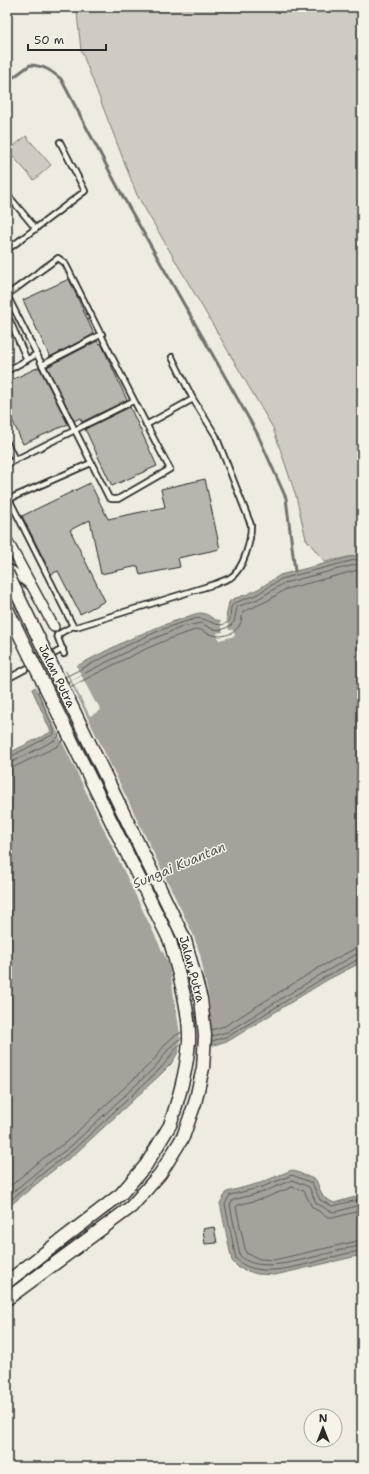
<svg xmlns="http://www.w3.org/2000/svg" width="369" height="1474" viewBox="0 0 369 1474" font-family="'Shantell Sans',sans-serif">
<rect width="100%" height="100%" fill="#efebe0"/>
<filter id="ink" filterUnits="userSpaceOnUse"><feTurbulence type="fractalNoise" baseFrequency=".025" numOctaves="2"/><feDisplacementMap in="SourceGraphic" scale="8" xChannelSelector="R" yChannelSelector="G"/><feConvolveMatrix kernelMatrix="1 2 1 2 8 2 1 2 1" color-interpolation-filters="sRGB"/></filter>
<g filter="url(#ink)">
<g fill="#cfcbc2" stroke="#7d7b76">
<path d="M81,7H362V554L325,562L306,539L296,496L273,428L137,195L81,50L77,13Z"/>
<path d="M26,136L51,165L34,180L8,151Z"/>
</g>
<g fill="#a4a29a" stroke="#74726e">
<path d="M362,554V962L327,980L230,1040L214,1045L180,1049L171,1064L161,1074L76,1153L51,1172L7,1208V754L51,732L32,689C80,666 129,635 181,619C187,617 195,613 201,613C212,614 214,625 226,618L229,602L233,599L248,594L260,588L280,575Z"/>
<path d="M292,1170L316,1180L323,1197L334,1203L362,1195V1255L275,1275L257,1274L239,1268L232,1261L220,1203L227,1192L260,1183Z"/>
</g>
<g fill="#efebe0">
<path d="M225,613L229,630H233L235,636L219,640L217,633L223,632L220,619L225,617Z"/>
<path d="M76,665L95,702L97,703L101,710L90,716L66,670Z"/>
<path d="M65,671L193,934L200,954L209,999L212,1047L188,1048L181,1051L179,1054L180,1034L169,965L35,685Z"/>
</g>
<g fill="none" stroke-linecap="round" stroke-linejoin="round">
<g stroke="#5b5b57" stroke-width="1">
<path d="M65,677C107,657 148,631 194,619C208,615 218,633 230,620L231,607L234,603L256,595L281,579L362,558"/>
<path d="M68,682L148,641L182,627L201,623L212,629L221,630L230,626L234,622L237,607L258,599L284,583L362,563"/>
<path d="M70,687C111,667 151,643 195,630C201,628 203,632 209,634C219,638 233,636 239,626C242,622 242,616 243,612L267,601L286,589L362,569"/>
<path d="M7,757H10L54,734V730L38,692L39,690"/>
<path d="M7,762H12L55,740L58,737L60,732"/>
<path d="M7,768L14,767L58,746L63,740"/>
<path d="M211,1030L225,1026L320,967L354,949L362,947"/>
<path d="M212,1036L227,1032L323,973L357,954L362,953"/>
<path d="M212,1041L229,1036L325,977L359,959L362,958"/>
<path d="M7,1189L41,1160L66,1142L151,1063C163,1050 164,1040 182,1032"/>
<path d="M7,1197L45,1165L70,1147L155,1067C164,1057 169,1044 182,1038"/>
<path d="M362,1199L332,1206L320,1200L312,1183L292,1175L262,1187L230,1195L225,1204L236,1259C264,1287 327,1254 362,1251"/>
<path d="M7,1203L48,1169L73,1150L158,1071L167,1061L177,1047L182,1044"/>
<path d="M362,1204L336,1212L330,1211L316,1203L309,1187L292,1180L263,1192L233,1200L230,1205L240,1256C264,1280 332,1248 362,1246"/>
<path d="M362,1210L337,1217H328L312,1207L304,1191L292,1187L265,1198L238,1205L236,1207L246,1253L260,1259L274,1260L362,1240"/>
</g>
<path stroke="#74726e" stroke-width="3" d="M7,82L30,65C45,66 50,70 61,79L122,195L257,433L286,498L295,571"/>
</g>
<g fill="#b8b5ae" stroke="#2b2b2b">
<path d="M69,279L94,334L50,357L23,300Z"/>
<path d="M97,341L99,344L101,343L127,400L82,422L80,418L74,421L47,367Z"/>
<path d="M39,367L68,424L23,444L7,409V382Z"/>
<path d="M130,407L157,466L112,486L85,429Z"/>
<path d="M205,479L220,549L178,558L180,567L140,575L138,566L101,574L90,520L70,530L105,601L80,614L58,571L51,574L22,516L90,483L108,519L165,507L161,489Z"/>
<path d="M214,1227L217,1243L205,1244L203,1229Z"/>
</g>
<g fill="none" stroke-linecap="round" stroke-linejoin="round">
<g stroke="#2b2b2b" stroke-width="8">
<g id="lane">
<path d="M7,194L36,229"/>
<path d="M7,250L85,191L60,142"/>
<path d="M7,295L58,258L65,263C100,332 133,401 170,469L118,499H112L109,498L7,295"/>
<path d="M7,321H10L27,360"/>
<path d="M42,365L102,334"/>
<path d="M7,371L37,354"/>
<path d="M146,425L193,399"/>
<path d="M7,443L15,460"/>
<path d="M7,464L133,401"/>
<path d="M7,495L73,626L76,627L215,584C220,582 225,580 230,578C244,569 251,541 251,525L216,436L193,399L172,357"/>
<path d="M9,499L91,463"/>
<path d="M64,654L57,635L73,626"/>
<path d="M7,679L63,649"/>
</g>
</g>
<g stroke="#2b2b2b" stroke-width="12">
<g id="street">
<path d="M7,540L54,627"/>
<path d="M10,570L30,584"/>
</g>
</g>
<g stroke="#2b2b2b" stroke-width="15">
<g id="secondary">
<path d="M7,1282L121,1194L146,1165L170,1125"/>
<path d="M7,1299L131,1207L160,1174L183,1137"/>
</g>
</g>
<use href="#lane" stroke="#f7f3e8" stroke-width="4.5"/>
<use href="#street" stroke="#f7f3e8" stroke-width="9"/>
<use href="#secondary" stroke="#f7f3e8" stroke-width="12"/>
<g stroke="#2b2b2b" stroke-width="15" stroke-linecap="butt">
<g id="secondary-bridge">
<path d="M7,573L185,940L201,999L205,1035L203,1068L195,1103L183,1137"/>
<path d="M7,609L170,941C178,971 190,1010 189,1041C187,1070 179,1097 170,1125"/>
</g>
</g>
<use href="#secondary-bridge" stroke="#f7f3e8" stroke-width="12"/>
</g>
</g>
<g text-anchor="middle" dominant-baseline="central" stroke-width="3" stroke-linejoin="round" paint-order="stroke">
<g font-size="12" fill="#2b2b2b" stroke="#f7f3e8">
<text transform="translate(57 676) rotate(64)">Jalan Putra</text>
<text transform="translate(192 969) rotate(75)">Jalan Putra</text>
</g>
<g font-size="13" font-style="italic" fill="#555552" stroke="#f7f3e8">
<text transform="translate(179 865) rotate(-23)">Sungai Kuantan</text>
</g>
</g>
<rect width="369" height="1474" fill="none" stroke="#f7f3e8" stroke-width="24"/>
<rect x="12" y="12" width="345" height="1450" fill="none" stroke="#2b2b2b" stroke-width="1.5" filter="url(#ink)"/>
<g transform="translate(323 1428)"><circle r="19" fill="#f7f3e8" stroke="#a5a39c"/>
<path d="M0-3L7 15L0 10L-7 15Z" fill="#2b2b2b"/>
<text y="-6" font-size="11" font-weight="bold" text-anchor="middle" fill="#2b2b2b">N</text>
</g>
<path d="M28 44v6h78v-6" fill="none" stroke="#2b2b2b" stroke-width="2"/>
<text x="34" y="44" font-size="12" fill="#2b2b2b" stroke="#f7f3e8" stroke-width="3" paint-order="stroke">50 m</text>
</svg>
